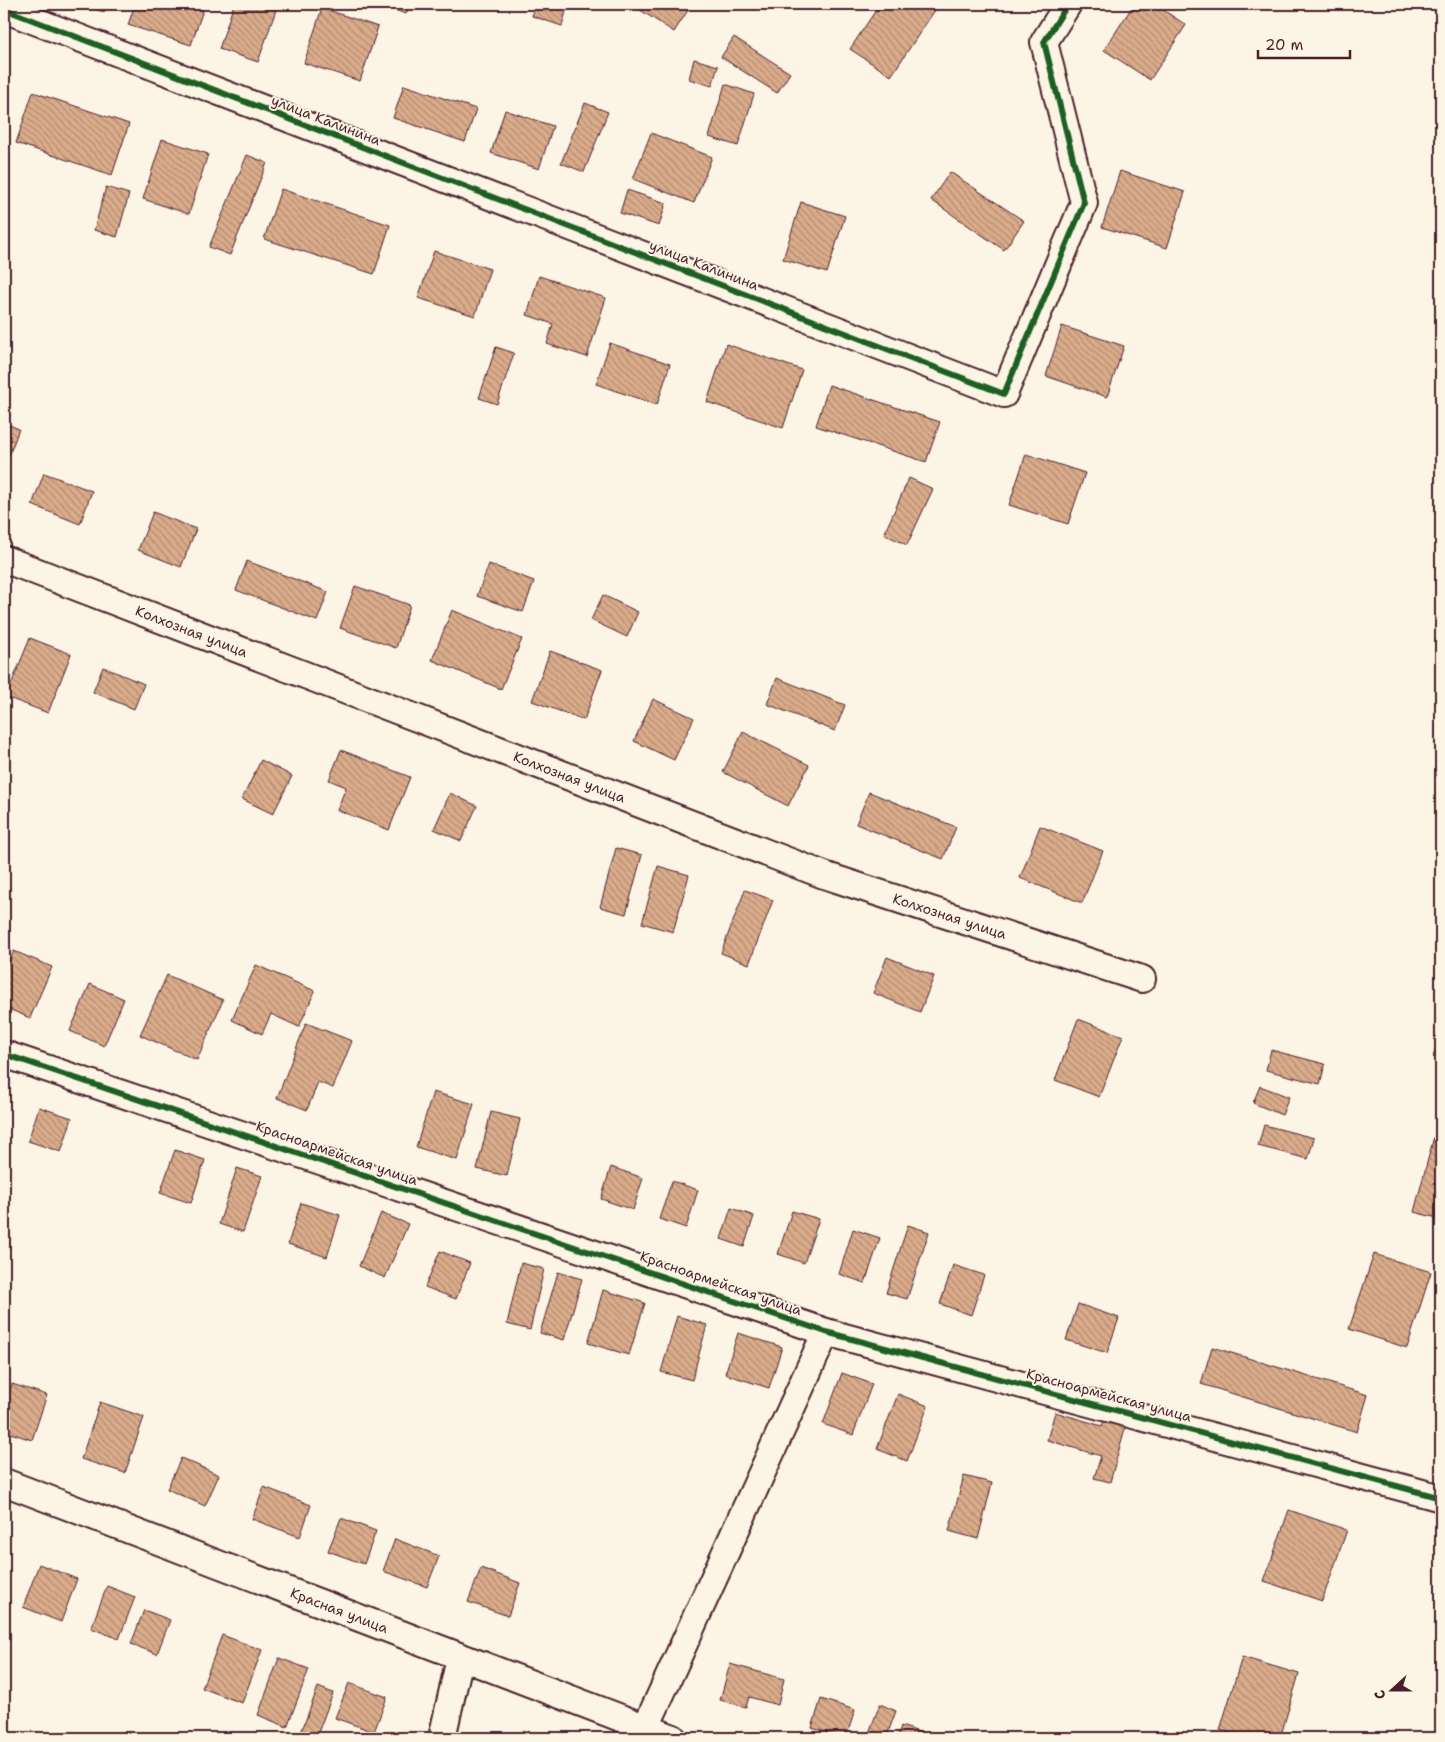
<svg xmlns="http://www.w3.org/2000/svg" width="1445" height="1742" viewBox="0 0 1445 1742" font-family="'Shantell Sans',sans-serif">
<defs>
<pattern id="building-back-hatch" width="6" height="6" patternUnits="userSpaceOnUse" patternTransform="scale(1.25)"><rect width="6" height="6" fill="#daac8b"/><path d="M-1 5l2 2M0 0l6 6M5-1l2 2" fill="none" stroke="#b38b72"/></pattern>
</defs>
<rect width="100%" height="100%" fill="#fcf5e5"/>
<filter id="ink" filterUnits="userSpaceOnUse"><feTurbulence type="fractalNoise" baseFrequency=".02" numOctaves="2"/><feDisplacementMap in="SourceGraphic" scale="10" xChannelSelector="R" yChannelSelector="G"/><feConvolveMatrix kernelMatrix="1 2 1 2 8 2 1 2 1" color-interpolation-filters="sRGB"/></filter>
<g filter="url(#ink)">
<g fill="url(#building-back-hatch)" stroke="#4a1f2b">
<path d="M79,4H107L104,12Z"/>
<path d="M135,4H183L203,10L191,45L128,25Z"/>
<path d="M234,4H278L258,62L219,49Z"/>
<path d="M387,4H410L406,14L386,7Z"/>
<path d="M536,4H568L562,26L532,16Z"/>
<path d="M636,4H692L674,32L634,6Z"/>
<path d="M880,4H939L891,76L850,49Z"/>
<path d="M1134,4H1154L1186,25L1150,80L1104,50Z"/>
<path d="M322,8L378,27L360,81L304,63Z"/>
<path d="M734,37L790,73L777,93L721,57Z"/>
<path d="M694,59L718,66L712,86L689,79Z"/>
<path d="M725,84L754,94L738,146L709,137Z"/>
<path d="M404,85L476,109L465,142L393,118Z"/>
<path d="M33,92L129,124L112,175L16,143Z"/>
<path d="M585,103L608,112L584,172L561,163Z"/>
<path d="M505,110L553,126L539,169L491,153Z"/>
<path d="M651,133L712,157L694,203L633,179Z"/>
<path d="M162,139L208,154L189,214L143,199Z"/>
<path d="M247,155L267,163L230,255L209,247Z"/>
<path d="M1120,171L1185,192L1167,248L1102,227Z"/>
<path d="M950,172L1024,221L1004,250L931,200Z"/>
<path d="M106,187L129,194L117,237L94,230Z"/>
<path d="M281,189L390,225L374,274L264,239Z"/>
<path d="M627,190L666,203L659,226L620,213Z"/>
<path d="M801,202L845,216L827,273L783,259Z"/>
<path d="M434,251L490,269L475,316L418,298Z"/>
<path d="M539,276L606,298L587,357L547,344L553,324L527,315Z"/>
<path d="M1062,326L1124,346L1107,397L1046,376Z"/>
<path d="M610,343L670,364L657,405L596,384Z"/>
<path d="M726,344L802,370L783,428L707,402Z"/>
<path d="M496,347L514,353L497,404L479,398Z"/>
<path d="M829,385L940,422L926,462L816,426Z"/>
<path d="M4,423L19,429L4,469Z"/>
<path d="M1026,454L1085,473L1068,524L1009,505Z"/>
<path d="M44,473L92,491L80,524L32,505Z"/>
<path d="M909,478L933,489L907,545L884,534Z"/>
<path d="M153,512L196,529L181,567L138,550Z"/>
<path d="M247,561L328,592L317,621L236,590Z"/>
<path d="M489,564L534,581L523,612L477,596Z"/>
<path d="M355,586L410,605L396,648L340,628Z"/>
<path d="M603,595L638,612L627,637L591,620Z"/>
<path d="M452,610L522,639L501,689L432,660Z"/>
<path d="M30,638L71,654L48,713L6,697Z"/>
<path d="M550,651L602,670L584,720L532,701Z"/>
<path d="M103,667L144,684L134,709L93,692Z"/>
<path d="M777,678L845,705L835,731L767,704Z"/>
<path d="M653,699L694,718L674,760L634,741Z"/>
<path d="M743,732L809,765L788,806L723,772Z"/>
<path d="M341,750L410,777L389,830L337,810L346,787L329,780Z"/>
<path d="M261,760L292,776L273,814L242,799Z"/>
<path d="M869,792L956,827L943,859L856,824Z"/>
<path d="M450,793L477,806L461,841L434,829Z"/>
<path d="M1040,826L1103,851L1082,903L1020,878Z"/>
<path d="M616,848L642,855L626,914L600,907Z"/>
<path d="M658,866L689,875L673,932L642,923Z"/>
<path d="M745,890L773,900L749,964L721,953Z"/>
<path d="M14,951L52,967L30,1018L4,1007V973Z"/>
<path d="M887,957L934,976L920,1012L873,993Z"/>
<path d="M256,965L315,991L299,1027L271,1014L262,1034L232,1020Z"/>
<path d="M167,975L223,1000L197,1060L140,1035Z"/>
<path d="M90,984L124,999L104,1046L70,1031Z"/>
<path d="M1078,1019L1123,1036L1099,1097L1055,1080Z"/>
<path d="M306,1023L352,1041L333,1088L318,1082L307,1110L277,1098Z"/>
<path d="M1441,1033V1060L1433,1057Z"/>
<path d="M1271,1050L1325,1064L1320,1084L1266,1070Z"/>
<path d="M1260,1086L1289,1097L1282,1115L1253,1103Z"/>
<path d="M433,1092L474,1104L457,1160L416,1147Z"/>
<path d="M39,1107L72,1118L61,1152L28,1141Z"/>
<path d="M491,1112L520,1119L507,1176L477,1169Z"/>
<path d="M1264,1125L1314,1138L1308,1159L1258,1146Z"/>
<path d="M1436,1129L1441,1131V1219L1414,1212Z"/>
<path d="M175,1150L205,1160L191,1203L160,1193Z"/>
<path d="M611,1167L643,1178L633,1210L601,1199Z"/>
<path d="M237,1168L262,1176L243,1232L219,1224Z"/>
<path d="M672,1181L698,1190L686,1228L659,1219Z"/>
<path d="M301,1203L340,1215L327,1257L288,1244Z"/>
<path d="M731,1208L754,1216L744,1247L721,1239Z"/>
<path d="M792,1211L819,1219L804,1263L778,1254Z"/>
<path d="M381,1213L408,1224L385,1278L359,1266Z"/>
<path d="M908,1225L929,1232L907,1299L886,1293Z"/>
<path d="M853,1229L880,1238L865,1283L839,1274Z"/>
<path d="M440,1251L470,1263L456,1299L425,1287Z"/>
<path d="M1374,1254L1431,1272L1407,1348L1349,1329Z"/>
<path d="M521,1263L544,1269L530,1330L507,1324Z"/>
<path d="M953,1265L984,1275L971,1315L940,1304Z"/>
<path d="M558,1272L582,1279L564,1340L540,1333Z"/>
<path d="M603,1290L645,1303L629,1355L588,1343Z"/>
<path d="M1078,1304L1119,1318L1107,1353L1066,1340Z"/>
<path d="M677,1316L707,1325L692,1380L661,1372Z"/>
<path d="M738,1333L782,1347L769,1388L725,1374Z"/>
<path d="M1212,1347L1368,1395L1357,1432L1201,1384Z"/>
<path d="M842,1373L872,1384L853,1435L823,1424Z"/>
<path d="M12,1384L47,1395L32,1440L4,1431V1410Z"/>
<path d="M898,1394L928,1406L907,1461L877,1449Z"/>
<path d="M100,1402L144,1417L125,1473L81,1459Z"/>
<path d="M1055,1412L1102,1426L1106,1415L1127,1421L1110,1482L1094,1478L1101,1456L1047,1440Z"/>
<path d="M181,1458L219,1475L205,1506L167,1489Z"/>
<path d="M964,1476L992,1483L978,1539L949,1531Z"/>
<path d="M264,1487L311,1505L300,1537L252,1519Z"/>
<path d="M1289,1510L1347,1530L1322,1601L1264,1581Z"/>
<path d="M341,1518L376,1531L364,1564L328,1551Z"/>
<path d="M395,1539L439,1556L427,1587L383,1571Z"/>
<path d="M39,1564L77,1579L61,1622L23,1607Z"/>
<path d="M481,1568L520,1583L508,1616L468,1602Z"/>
<path d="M107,1586L135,1597L119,1639L91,1628Z"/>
<path d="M144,1610L170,1620L157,1654L131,1644Z"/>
<path d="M222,1635L262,1650L242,1703L202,1688Z"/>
<path d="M1242,1657L1299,1674L1280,1738H1246L1220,1730Z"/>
<path d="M279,1658L309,1669L287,1727L258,1715Z"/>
<path d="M730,1664L784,1679L778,1705L749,1697L746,1707L720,1700Z"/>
<path d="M349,1683L387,1697L374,1732L335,1718Z"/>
<path d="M318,1687L333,1693L316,1738H299Z"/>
<path d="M821,1699L855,1710L846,1738L812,1728Z"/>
<path d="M880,1704L896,1711L886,1738H867Z"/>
<path d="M901,1726L937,1738H897Z"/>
</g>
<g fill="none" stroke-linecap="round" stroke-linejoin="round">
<g stroke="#4a1f2b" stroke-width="30">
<g id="street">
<path d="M4,9L1004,394L1084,203L1044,42L1068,4"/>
<path id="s1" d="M4,559L824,875L1142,979"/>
<path d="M4,1054L826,1332L1441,1498"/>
<path id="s2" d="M4,1482L673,1738"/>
<path d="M646,1727L826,1332"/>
<path d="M442,1738L460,1658"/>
</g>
</g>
<use href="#street" stroke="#fcf5e5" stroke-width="26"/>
<g stroke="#fcf5e5" stroke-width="9">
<g id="cycleway">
<path d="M4,9L1004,394L1084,203L1044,42L1068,4"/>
<path d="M4,1054L826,1332L1441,1498"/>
</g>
</g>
<use href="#cycleway" stroke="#1b5e20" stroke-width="6"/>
</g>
</g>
<g text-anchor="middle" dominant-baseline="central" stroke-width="4" stroke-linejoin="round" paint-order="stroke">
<g font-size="14" fill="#4a1f2b" stroke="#fcf5e5">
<text transform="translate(326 120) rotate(21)">улица Калинина</text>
<text transform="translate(704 265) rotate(21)">улица Калинина</text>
<text stroke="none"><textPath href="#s1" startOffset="201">Колхозная улица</textPath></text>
<text stroke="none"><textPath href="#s1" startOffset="606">Колхозная улица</textPath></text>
<text stroke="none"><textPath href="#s1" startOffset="1011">Колхозная улица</textPath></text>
<text transform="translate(337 1153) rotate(19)">Красноармейская улица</text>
<text transform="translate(721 1283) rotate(19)">Красноармейская улица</text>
<text transform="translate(1109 1395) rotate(15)">Красноармейская улица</text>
<text stroke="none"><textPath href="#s2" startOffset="359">Красная улица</textPath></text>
</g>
</g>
<rect width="1445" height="1742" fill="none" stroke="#fcf5e5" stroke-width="20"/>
<rect x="10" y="10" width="1425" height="1722" fill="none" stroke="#4a1f2b" stroke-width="2" filter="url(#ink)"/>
<g transform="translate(1392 1690) rotate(249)" stroke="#fcf5e5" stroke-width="4" paint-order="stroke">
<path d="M0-4L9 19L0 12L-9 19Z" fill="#4a1f2b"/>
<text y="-8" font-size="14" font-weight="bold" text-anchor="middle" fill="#4a1f2b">С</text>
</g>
<path d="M1258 50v8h92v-8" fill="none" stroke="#4a1f2b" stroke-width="2.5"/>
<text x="1265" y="50" font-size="15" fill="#4a1f2b" stroke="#fcf5e5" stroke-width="4" paint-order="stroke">20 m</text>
</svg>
